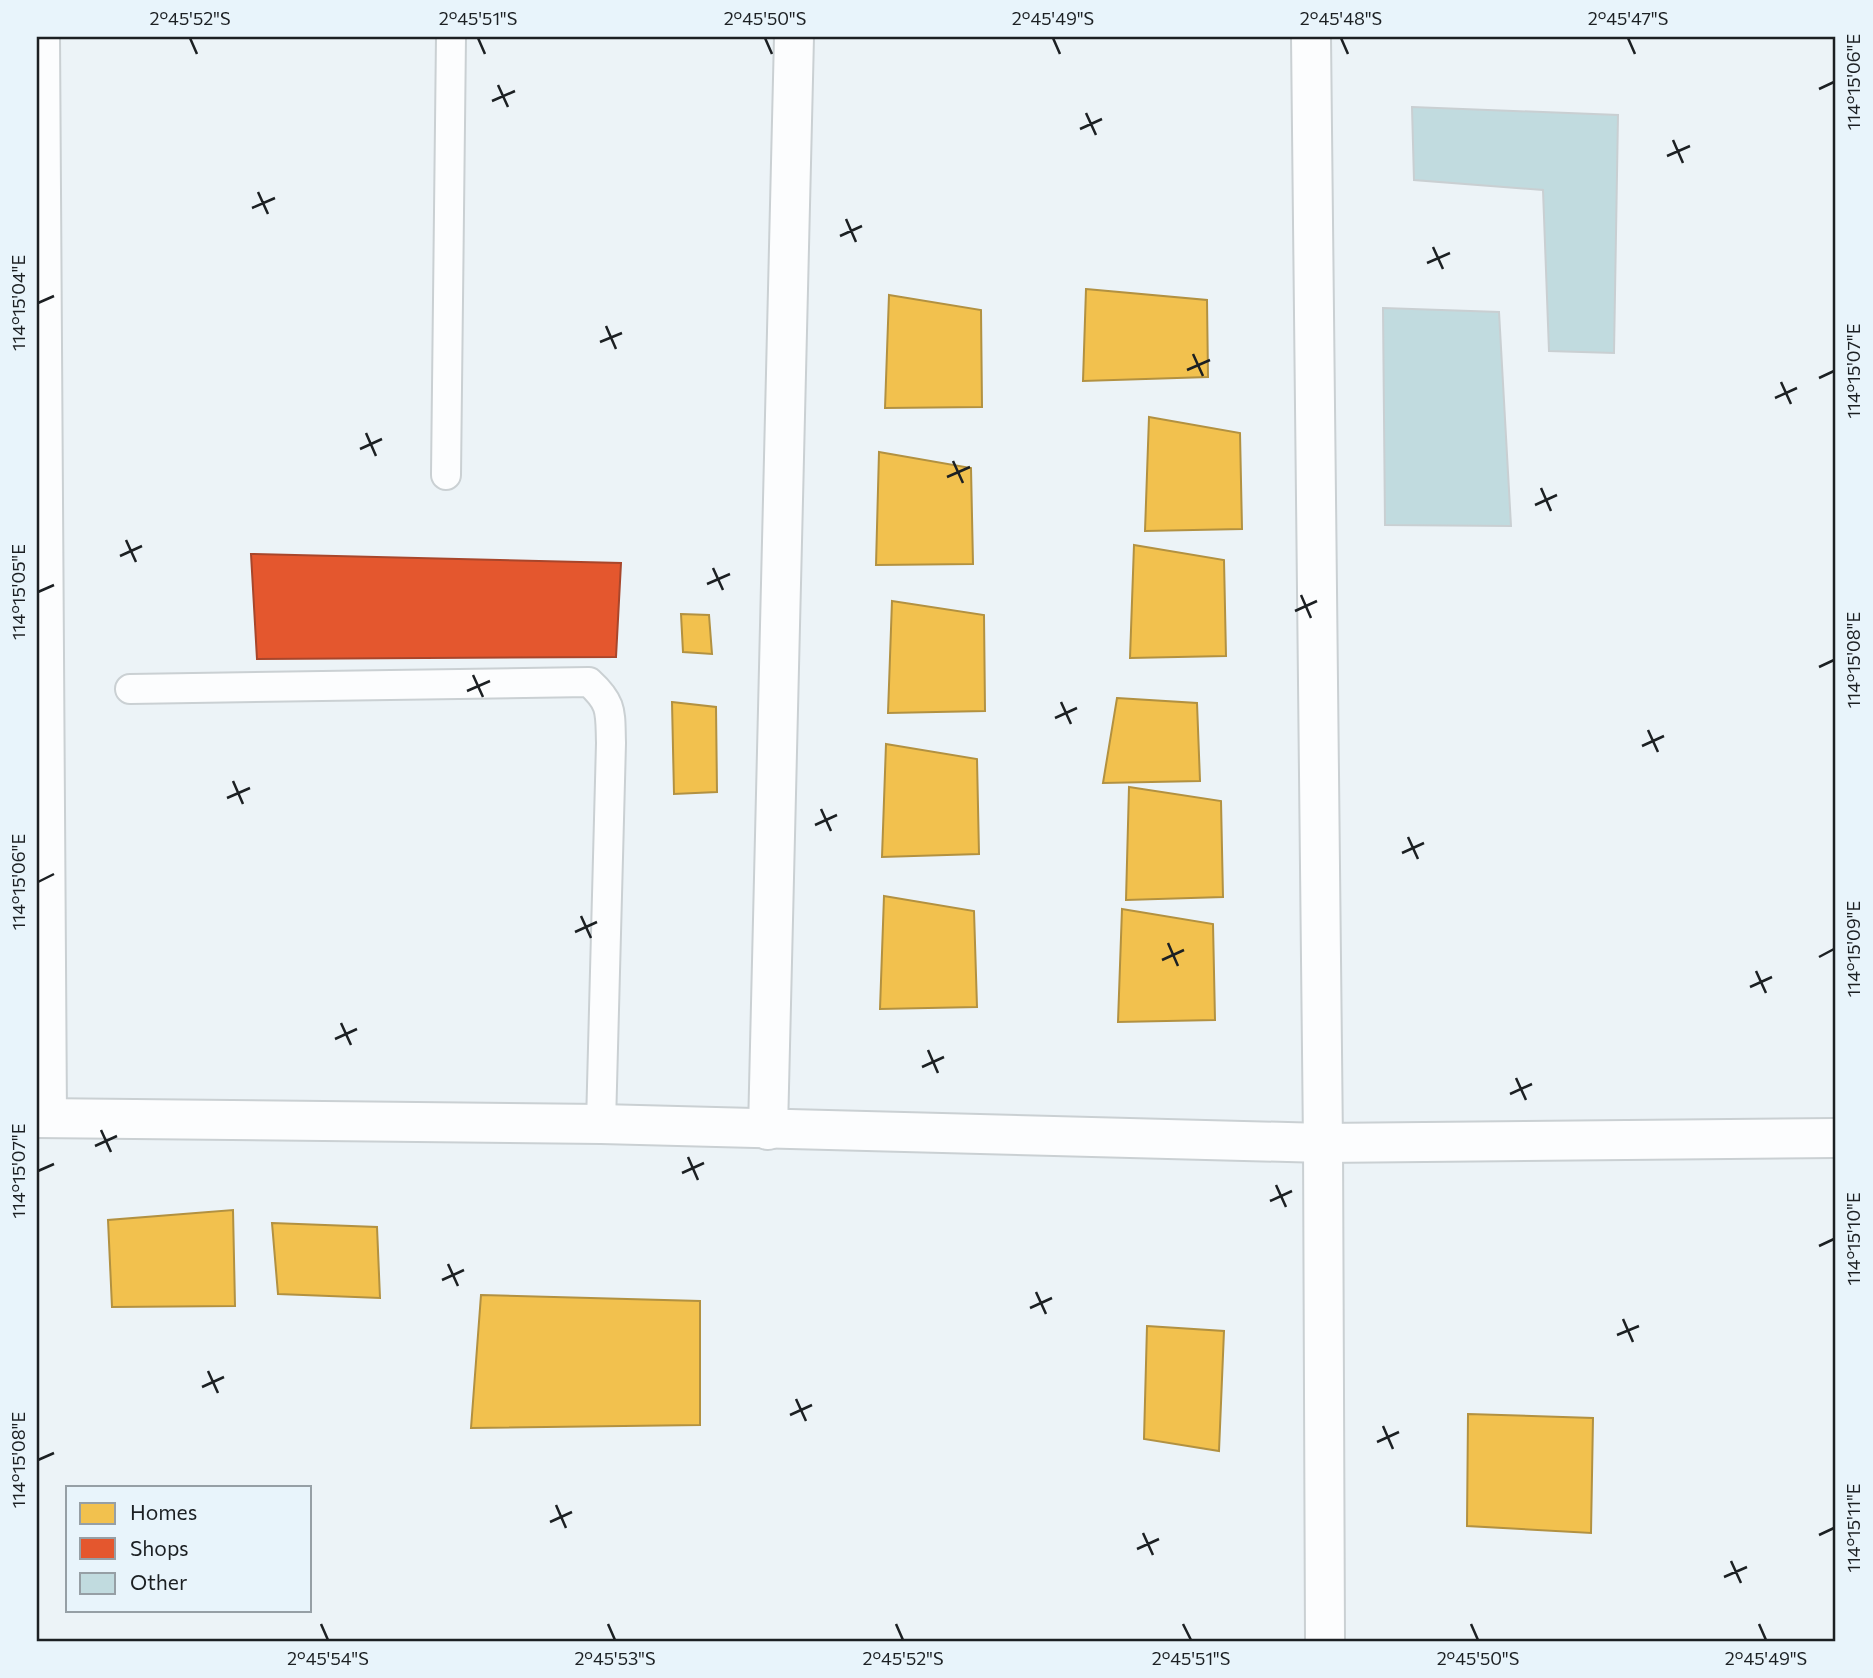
<svg xmlns="http://www.w3.org/2000/svg" width="1873" height="1678" viewBox="0 0 1873 1678" font-family="Commissioner,sans-serif">
<rect width="100%" height="100%" fill="#ecf3f7"/>
<g fill="#f2c14e" stroke="#b29141" stroke-width="2">
<path d="M1086,289L1207,300L1208,377L1083,381Z"/>
<path d="M889,295L981,310L982,407L885,408Z"/>
<path d="M1149,417L1240,433L1242,529L1145,531Z"/>
<path d="M879,452L971,468L973,564L876,565Z"/>
<path d="M1134,545L1224,560L1226,656L1130,658Z"/>
<path d="M892,601L984,615L985,711L888,713Z"/>
<path d="M681,614L709,615L712,654L683,652Z"/>
<path d="M1117,698L1197,703L1200,781L1103,783Z"/>
<path d="M672,702L716,707L717,792L674,794Z"/>
<path d="M886,744L977,759L979,854L882,857Z"/>
<path d="M1129,787L1221,801L1223,897L1126,900Z"/>
<path d="M884,896L974,911L977,1007L880,1009Z"/>
<path d="M1122,909L1213,924L1215,1020L1118,1022Z"/>
<path d="M233,1210L235,1306L112,1307L108,1220Z"/>
<path d="M272,1223L377,1227L380,1298L278,1294Z"/>
<path d="M481,1295L700,1301V1425L471,1428Z"/>
<path d="M1147,1326L1224,1331L1219,1451L1144,1439Z"/>
<path d="M1468,1414L1593,1418L1591,1533L1467,1526Z"/>
</g>
<path fill="#e4572e" stroke="#a8462b" stroke-width="2" d="M251,554L621,563L616,657L257,659Z"/>
<g fill="#c1dbdf" stroke="#c9cfd2" stroke-width="2">
<path d="M1412,107L1618,115L1614,353L1549,351L1543,190L1414,180Z"/>
<path d="M1383,308L1499,312L1511,526L1385,525Z"/>
</g>
<g fill="none" stroke-linecap="round" stroke-linejoin="round">
<g stroke="#cad0d3" stroke-width="32">
<g id="service">
<path d="M446,475L451,37"/>
<path d="M130,689L589,682C613,704 610,712 611,743L601,1124"/>
</g>
</g>
<g stroke="#cad0d3" stroke-width="42">
<g id="minor">
<path d="M40,37L47,1118"/>
<path d="M1311,37L1323,1143L1325,1641"/>
<path d="M768,1130L794,37"/>
</g>
</g>
<g stroke="#cad0d3" stroke-width="42">
<path id="tertiary" d="M37,1118L601,1124L1323,1143L1836,1138"/>
</g>
<use href="#service" stroke="#fcfdfe" stroke-width="28"/>
<use href="#minor" stroke="#fcfdfe" stroke-width="38"/>
<use href="#tertiary" stroke="#fcfdfe" stroke-width="38"/>
</g>
<path fill="none" stroke="#1c2023" stroke-width="2.5" d="M190,38L197,54M478,38L485,54M765,38L772,54M1053,38L1060,54M1341,38L1348,54M1628,38L1635,54M498,85L508,107M1819,89L1834,82M492,101L515,91M1086,113L1096,135M1080,129L1102,119M1673,140L1683,163M1667,156L1690,146M258,192L268,214M252,208L275,198M846,219L856,242M840,236L862,226M1433,247L1443,269M1427,263L1450,253M38,303L54,296M606,326L616,349M600,342L622,333M1193,354L1203,376M1187,370L1210,360M1819,378L1834,371M1781,382L1791,404M1775,398L1797,388M366,433L376,456M360,449L382,439M953,461L963,483M947,477L970,467M1541,488L1551,511M1535,505L1557,495M126,540L136,562M120,556L142,546M713,568L723,590M707,584L730,574M38,592L54,585M1301,595L1311,618M1295,611L1317,601M1819,667L1834,660M473,675L483,697M467,691L490,681M1061,702L1071,724M1055,718L1077,708M1648,730L1658,752M1642,746L1664,736M233,781L243,804M227,798L250,788M821,809L831,831M815,825L837,815M1408,837L1418,859M1402,853L1424,843M38,882L54,874M581,916L591,938M575,932L597,922M1168,943L1178,966M1819,957L1834,949M1162,960L1184,950M1756,971L1766,993M1750,987L1772,977M341,1023L351,1045M335,1039L357,1029M928,1050L938,1073M922,1067L944,1057M1516,1078L1526,1100M1510,1094L1532,1084M101,1130L111,1152M95,1146L117,1136M688,1157L698,1180M38,1171L54,1164M682,1173L704,1163M1276,1185L1286,1207M1270,1201L1292,1191M1819,1246L1834,1239M448,1264L458,1286M442,1280L464,1270M1036,1292L1046,1314M1030,1308L1052,1298M1623,1319L1633,1342M1617,1335L1639,1326M208,1371L218,1393M202,1387L224,1377M796,1399L806,1421M790,1415L812,1405M1383,1426L1393,1449M1377,1442L1399,1432M38,1460L54,1453M556,1505L566,1528M550,1522L572,1512M1143,1533L1153,1555M1819,1535L1834,1528M1137,1549L1159,1539M1731,1561L1741,1583M1724,1577L1747,1567M321,1624L328,1640M608,1624L615,1640M896,1624L903,1640M1183,1624L1191,1640M1471,1624L1478,1640M1759,1624L1766,1640"/>
<rect width="1873" height="1678" fill="none" stroke="#e8f4fb" stroke-width="77"/>
<rect x="66" y="1486" width="245" height="126" fill="#e8f4fb" stroke="#969fa5" stroke-width="2"/>
<rect x="80" y="1503" width="35" height="21" fill="#f2c14e" stroke="#969fa5" stroke-width="2"/>
<text x="130" y="1520" font-size="21" fill="#1c2023">Homes</text>
<rect x="80" y="1538" width="35" height="21" fill="#e4572e" stroke="#969fa5" stroke-width="2"/>
<text x="130" y="1556" font-size="21" fill="#1c2023">Shops</text>
<rect x="80" y="1573" width="35" height="21" fill="#c1dbdf" stroke="#969fa5" stroke-width="2"/>
<text x="130" y="1590" font-size="21" fill="#1c2023">Other</text>
<rect x="38" y="38" width="1796" height="1602" fill="none" stroke="#1c2023" stroke-width="2.5"/>
<g font-size="18" text-anchor="middle" fill="#1c2023">
<text x="190" y="25">2°45'52"S</text>
<text x="478" y="25">2°45'51"S</text>
<text x="765" y="25">2°45'50"S</text>
<text x="1053" y="25">2°45'49"S</text>
<text x="1341" y="25">2°45'48"S</text>
<text x="1628" y="25">2°45'47"S</text>
<text transform="translate(1854 82) rotate(-90)" y="6">114°15'06"E</text>
<text transform="translate(19 303) rotate(-90)" y="6">114°15'04"E</text>
<text transform="translate(1854 371) rotate(-90)" y="6">114°15'07"E</text>
<text transform="translate(19 592) rotate(-90)" y="6">114°15'05"E</text>
<text transform="translate(1854 660) rotate(-90)" y="6">114°15'08"E</text>
<text transform="translate(19 882) rotate(-90)" y="6">114°15'06"E</text>
<text transform="translate(1854 949) rotate(-90)" y="6">114°15'09"E</text>
<text transform="translate(19 1171) rotate(-90)" y="6">114°15'07"E</text>
<text transform="translate(1854 1239) rotate(-90)" y="6">114°15'10"E</text>
<text transform="translate(19 1460) rotate(-90)" y="6">114°15'08"E</text>
<text transform="translate(1854 1528) rotate(-90)" y="6">114°15'11"E</text>
<text x="328" y="1665">2°45'54"S</text>
<text x="615" y="1665">2°45'53"S</text>
<text x="903" y="1665">2°45'52"S</text>
<text x="1191" y="1665">2°45'51"S</text>
<text x="1478" y="1665">2°45'50"S</text>
<text x="1766" y="1665">2°45'49"S</text>
</g>
</svg>
